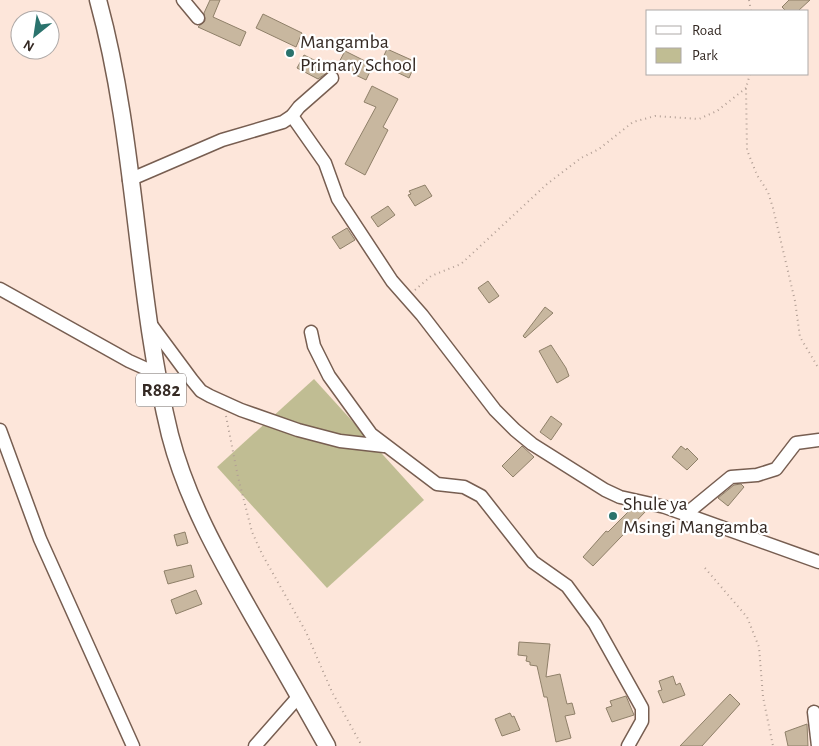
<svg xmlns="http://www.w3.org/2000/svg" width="819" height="746" viewBox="0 0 819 746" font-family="'Alegreya Sans',sans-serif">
<rect width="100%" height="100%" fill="#fde6da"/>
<path fill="#c0bd93" d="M314,379L424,500L327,588L217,467Z"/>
<g fill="#c8b79f" stroke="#8f8069">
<path d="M210,0H220L213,17L246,32L240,46L198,27L205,21L204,13Z"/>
<path d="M789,0H810L798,11H786L782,7Z"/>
<path d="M263,14L302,33L296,47L256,28Z"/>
<path d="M387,49L416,62L409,78L380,64Z"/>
<path d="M345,51L373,65L366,80L337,66Z"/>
<path d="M304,55L332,69L331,70L318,79L297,68Z"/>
<path d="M372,86L398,99L383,127L388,130L365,175L345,164L376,107L364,102Z"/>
<path d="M425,185L432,196L415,206L408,195L411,194L409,191Z"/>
<path d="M388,206L395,215L378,227L371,217Z"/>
<path d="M347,228L355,240L340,249L332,237Z"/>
<path d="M488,281L499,296L489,303L478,288Z"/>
<path d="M545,307L553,313L525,338L523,336Z"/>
<path d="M551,345L566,368L569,376L557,383L539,351Z"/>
<path d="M551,416L562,424L551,440L540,432Z"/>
<path d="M522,446L534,457L513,477L502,466Z"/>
<path d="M681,446L686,450L687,448L698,459L687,470L672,457Z"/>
<path d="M741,484L744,487L728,506L718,498L734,485Z"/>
<path d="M632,508L646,511L593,566L583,557L606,531L608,532Z"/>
<path d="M185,532L188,543L177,546L174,535Z"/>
<path d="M191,565L194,577L168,584L164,571Z"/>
<path d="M196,590L202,604L176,614L171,600Z"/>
<path d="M519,642L550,644L546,677L560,674L566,700L567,704L572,703L575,714L565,716L571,738L556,742L547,697H544L537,666L530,665V662L526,661L527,656L518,655Z"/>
<path d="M673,676L676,685L680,683L685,695L663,703L658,691L662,690L659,681Z"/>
<path d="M730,694L740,704L702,746H680Z"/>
<path d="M626,696L634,715L612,722L606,708L612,706L610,701Z"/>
<path d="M510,713L512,717L514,716L520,730L502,736L495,719Z"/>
<path d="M807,724L808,746H788L785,732Z"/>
</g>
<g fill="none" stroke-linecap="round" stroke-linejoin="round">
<g stroke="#775e51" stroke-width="15">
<g id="minor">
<path d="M183,0L198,18"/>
<path d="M292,116L325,163L338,199L392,281L422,315L495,410L515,430L532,444L605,490L620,497L665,507L819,562"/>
<path d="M129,180L222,140L283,122L292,116L299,107L332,78"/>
<path d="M0,289L129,361L158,374"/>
<path d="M149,322L192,380L201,391L210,396L241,410L298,430L340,441L384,446"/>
<path d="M311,332L314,346L329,376L371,434L437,484L464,487L481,496L533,562L567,586L595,624L642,708V721L628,746"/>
<path d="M0,430L40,539L133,746"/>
<path d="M686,514L731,477L757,475L776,469L796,443L819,440"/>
<path d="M814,712L818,746"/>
<path d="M255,746L299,696"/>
</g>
</g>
<g stroke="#775e51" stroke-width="19">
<path id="major" d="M98,0C137,142 135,292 170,435C187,501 221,560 254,618C279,661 303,703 327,746"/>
</g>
<g stroke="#b29f95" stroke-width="2" stroke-dasharray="1 4" stroke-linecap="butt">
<path d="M749,0L751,11"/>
<path d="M750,74L746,88L747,150L757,175L768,192L773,208L795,301L800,337L819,369"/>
<path d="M415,290L431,276L461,264L547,184L581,158L599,149L633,122L655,116L699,119L717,111L746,88"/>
<path d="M226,416L238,477L252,532L262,554L306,632L332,692L362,746"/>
<path d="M705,568L747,617L759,647L763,697L773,746"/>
</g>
<use href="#minor" stroke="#fff" stroke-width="12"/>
<use href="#major" stroke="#fff" stroke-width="16"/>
</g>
<g fill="#2a736d" stroke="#fff" stroke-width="2">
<circle cx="290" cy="53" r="5"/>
<circle cx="613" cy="516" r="5"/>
</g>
<g text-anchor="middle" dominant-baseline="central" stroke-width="4.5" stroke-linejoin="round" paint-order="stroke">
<rect fill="#fff" stroke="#716965" stroke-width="1" x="136" y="373.5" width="50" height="33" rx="4"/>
<g font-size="19" font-weight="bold" fill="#342923">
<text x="161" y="390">R882</text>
</g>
<g font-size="20" fill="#342923" stroke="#fff" text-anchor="start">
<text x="300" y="42">Mangamba<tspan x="300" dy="23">Primary School</tspan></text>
<text x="623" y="504">Shule ya<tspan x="623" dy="23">Msingi Mangamba</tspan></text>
</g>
</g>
<rect x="646" y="10" width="162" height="65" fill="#ffffff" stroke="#aea9a7"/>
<rect x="656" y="26" width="25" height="8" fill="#ffffff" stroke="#aea9a7"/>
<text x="692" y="35" font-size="15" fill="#342923">Road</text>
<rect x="656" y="48" width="25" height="15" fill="#c0bd93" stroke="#aea9a7"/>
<text x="692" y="60" font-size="15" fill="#342923">Park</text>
<g transform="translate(35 35) rotate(210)"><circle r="24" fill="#ffffff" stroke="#aea9a7"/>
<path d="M0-4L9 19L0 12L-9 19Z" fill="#2a736d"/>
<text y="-8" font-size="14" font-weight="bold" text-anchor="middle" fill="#342923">N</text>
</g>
</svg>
